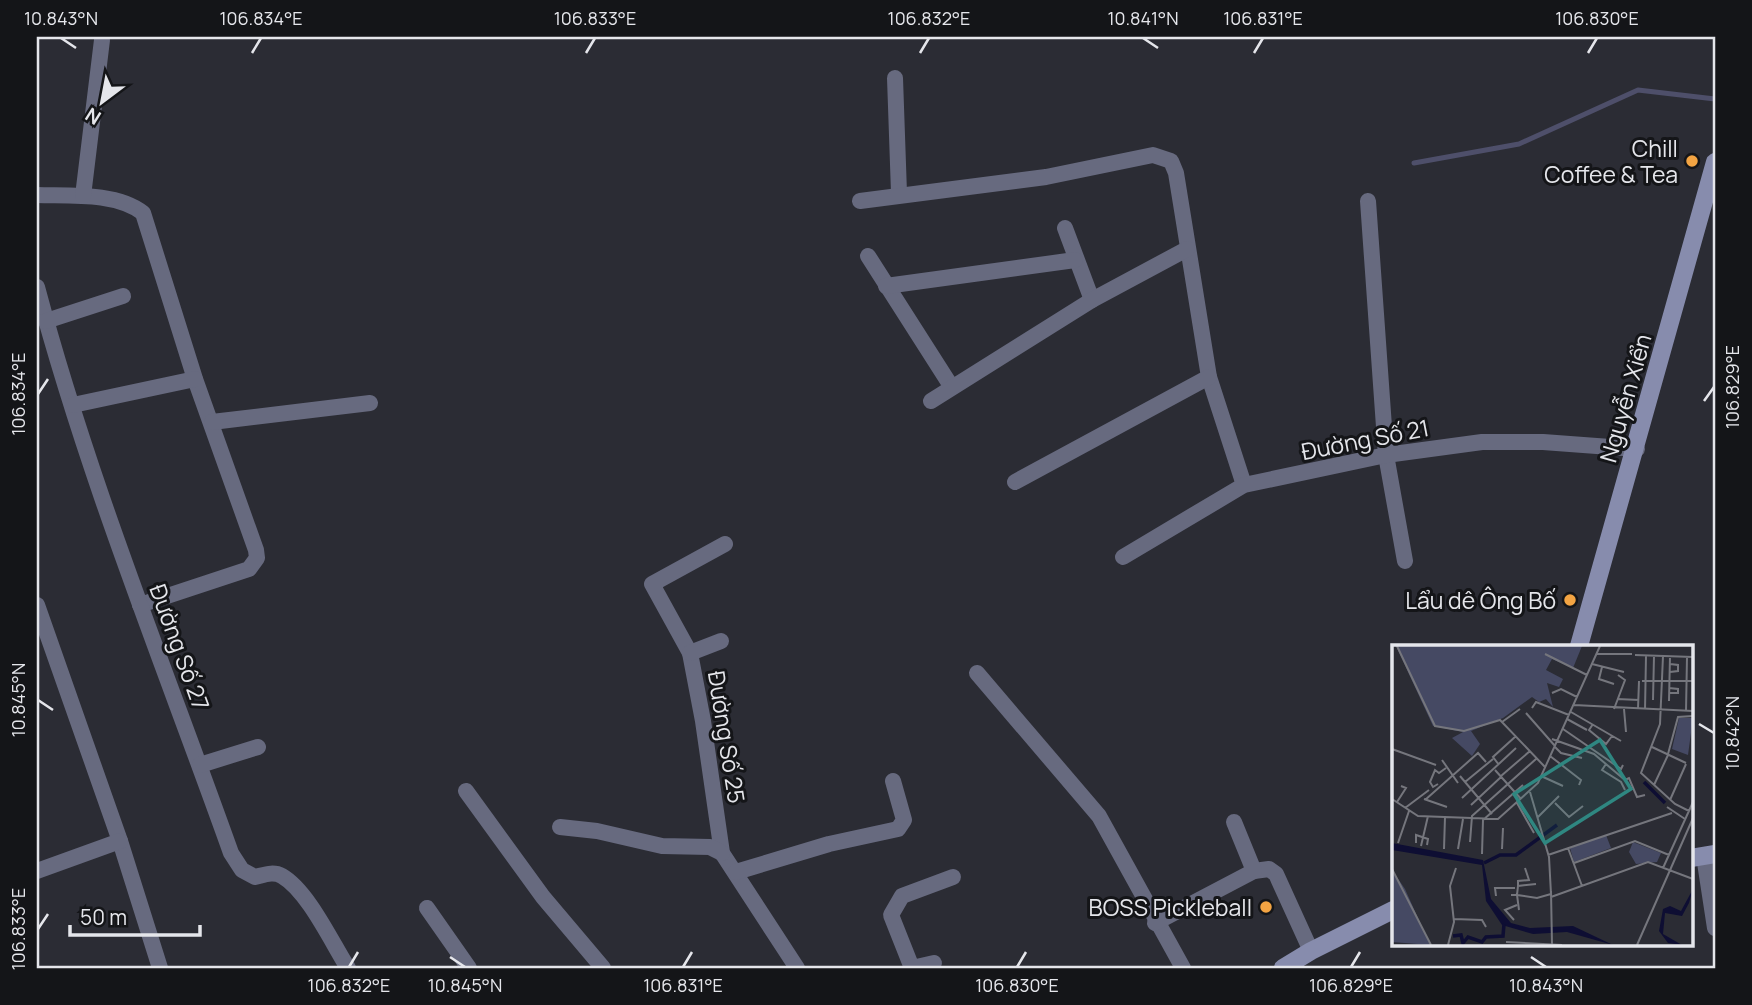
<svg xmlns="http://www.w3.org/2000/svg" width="1752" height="1005" viewBox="0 0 1752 1005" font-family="Manrope,sans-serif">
<rect width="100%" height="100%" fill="#2b2c34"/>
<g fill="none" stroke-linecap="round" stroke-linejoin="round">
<path stroke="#4e4f6a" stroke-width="5" d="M1414,163L1519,144L1638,90L1715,99"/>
<g stroke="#676a7f" stroke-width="16">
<path d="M895,78L899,193"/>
<path d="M37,195C69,196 116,192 143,213L195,379L256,550L257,558L249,569L140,605"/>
<path d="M83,196L102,40"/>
<path d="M860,201L1046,177L1153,155L1171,161L1176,173L1209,377L1244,485"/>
<path d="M1368,201L1386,455L1405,561"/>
<path d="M1065,228L1092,300"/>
<path d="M868,256L951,386"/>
<path d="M886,286L1075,260"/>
<path d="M37,287C88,479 164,665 231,853L242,870L255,877C264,875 273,871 282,876C308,891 332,943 348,968"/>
<path d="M46,321L123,296"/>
<path d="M931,401L1092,300L1187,249"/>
<path d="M73,405L195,379"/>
<path d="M212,422L370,403"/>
<path d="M1015,482L1209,377"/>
<path d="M725,544L652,584L690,653L703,721L722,853L797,968"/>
<path d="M1123,557L1244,485L1386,455L1482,442H1543L1637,449"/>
<path d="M37,605L120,841L160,968"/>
<path d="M690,653L721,641"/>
<path d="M977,673L1099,816L1183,968"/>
<path d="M200,765L258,747"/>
<path d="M466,791L543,897L603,968"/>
<path d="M560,827L597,831L662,846L710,847L722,853"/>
<path d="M1704,856L1715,928"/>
<path d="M37,871L120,841"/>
<path d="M1254,871L1269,869L1276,874L1311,951"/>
<path d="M736,872L829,844L898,829L904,820L893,781"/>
<path d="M427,908L469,968"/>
<path d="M1155,923L1254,871L1234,822"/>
<path d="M912,968L891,915L902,896L953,877"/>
<path d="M912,968L934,963"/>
</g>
<g stroke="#878cad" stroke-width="18">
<path d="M1579,646L1715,162"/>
<path d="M1691,858L1715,854"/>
<path d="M1283,968L1311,951L1393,910"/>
</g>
</g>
<path fill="none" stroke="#e5e6eb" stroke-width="2.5" d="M61,38L76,48M1143,38L1158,48M252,53L261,38M586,53L595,38M920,53L929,38M1254,53L1263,38M1588,53L1597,38M38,394L48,379M1704,401L1714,387M38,700L53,710M1699,724L1714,733M38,929L48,914M450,957L465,967M1531,957L1546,967M349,967L358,952M683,967L692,952M1017,967L1026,952M1351,967L1360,952"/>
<g fill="#f3a443" stroke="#141518" stroke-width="2.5">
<circle cx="1692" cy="161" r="7"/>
<circle cx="1570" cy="600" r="7"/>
<circle cx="1266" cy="907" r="7"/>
</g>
<g text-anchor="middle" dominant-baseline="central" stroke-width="6" stroke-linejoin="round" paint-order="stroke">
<g font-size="23" fill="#e5e6eb" stroke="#141518" text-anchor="end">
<text x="1678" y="148">Chill<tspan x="1678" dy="26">Coffee &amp; Tea</tspan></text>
<text x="1556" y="600">Lẩu dê Ông Bố</text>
<text x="1252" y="907">BOSS Pickleball</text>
</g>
<g font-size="23" fill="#e5e6eb" stroke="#141518">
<text transform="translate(1625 398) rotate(-74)">Nguyễn Xiển</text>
<text transform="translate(1365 439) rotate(-11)">Đường Số 21</text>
<text transform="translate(180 647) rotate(70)">Đường Số 27</text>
<text transform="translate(727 737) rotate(81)">Đường Số 25</text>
</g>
</g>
<g transform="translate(1392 645)">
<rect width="301" height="301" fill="#2b2c34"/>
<path d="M4,1H190L181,23L160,14L154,25L171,34L167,42L155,38L161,62L154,54L147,57L140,52L111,73L79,86L88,99L80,111L60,93L71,87L41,81ZM287,73H301L296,110L280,104ZM214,190L219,203L182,217L178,203ZM241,197L269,208L265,217L244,219L237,207ZM0,225L13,244L38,300L0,297Z" fill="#454963"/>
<path d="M0,198L91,215L99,254L119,278L138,283L181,281L221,300L175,287L141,289L110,280L94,256L90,220L0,205ZM301,244L297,258L290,271L273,268L271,289L290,300L276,298L267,286L271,264L278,261L289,266Z" fill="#0e0e33"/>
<path fill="none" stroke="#0e0e33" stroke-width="3.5" d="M252,137L273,158M92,218L108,210H124L165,180M61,291L69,290L71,298L76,292L90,297L94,292L111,291L112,279"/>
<path fill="none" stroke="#75767d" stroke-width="2" d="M5,1L43,81L72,86L108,75L153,122M153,9L195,30M204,9H240M243,10L301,12M271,11L268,79L249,128L283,159L297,166M200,19L232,27M210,22L207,34L222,39M278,27L286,26V20L278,19M250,36H301M160,48L169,44L185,52M277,48H286V44L277,43M225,54L247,55M261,55L262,11M277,56L278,11M182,60L301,66M140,63L144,57L177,70M222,64L233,35L226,30M232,64L234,87M246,64L247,36M253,65L254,11M294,66L295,12M179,67L229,96M134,68L163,101M175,74L195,85M110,77L128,64M201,79L197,85L214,99L220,91M171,84L229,124L231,120M160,94L202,109L233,135L237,133L245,152L253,150M163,102L169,108L190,113M260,102L294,118M0,104L44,120M276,109L286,72L301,71M158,111L189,135L187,140M50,115L66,138M214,119L210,125L229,137L233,145M107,120L101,112L124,91M103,125L129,154M68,131L100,169M109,131L138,106M149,131L171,141M73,137L101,114M46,139L41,142L38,137L43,125L47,128L54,123M262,140L276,110M138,147L157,212L159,249M70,153L124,103M0,154L26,171L106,174L146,138L208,1M32,154L55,162M33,155L86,108L94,117M278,155L294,119M5,157L14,143L9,141M125,158L142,188M163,158L177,172L191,161M79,160L109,132M275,162L293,174M13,163L37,145M146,172L167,151M78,197L80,171L144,114M6,198L17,166M24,198V190L36,194L35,200M29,201L36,171M176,203L190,241M52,204L53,172M66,204L71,174M110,204L111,183M90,209L91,175L131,140M156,210L280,168M182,218L243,196L277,210M271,223L301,157M0,224L39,300M126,241V236L137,235L133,223M159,246L160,300M119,250H125L126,241L144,239M104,251L103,243H123M159,252L256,217L301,234M127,265L125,250L145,253L159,249M62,274L90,275L94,282M122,275L113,265L125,260M114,297L170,300M56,300L62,277L58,241L64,223M245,300L301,173"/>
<path fill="#2f8781" fill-opacity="0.15" stroke="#2f8781" stroke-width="3.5" d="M208,95L239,144L153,198L122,149Z"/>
<rect width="301" height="301" fill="none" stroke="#e5e6eb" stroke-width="3.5"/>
</g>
<rect width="1752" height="1005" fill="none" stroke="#141518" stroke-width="77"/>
<g transform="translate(102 102) rotate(212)" stroke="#141518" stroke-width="5" paint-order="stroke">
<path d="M0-5L12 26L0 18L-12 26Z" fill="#e5e6eb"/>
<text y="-10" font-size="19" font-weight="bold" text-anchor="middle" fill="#e5e6eb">N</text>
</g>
<path d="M70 925v10h130v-10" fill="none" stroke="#e5e6eb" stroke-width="3.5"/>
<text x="80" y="925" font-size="21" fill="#e5e6eb" stroke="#141518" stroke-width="5" paint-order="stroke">50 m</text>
<rect x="38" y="38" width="1676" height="929" fill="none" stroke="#e5e6eb" stroke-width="2.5"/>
<g font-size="18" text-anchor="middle" fill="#e5e6eb">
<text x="61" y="25">10.843°N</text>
<text x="261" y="25">106.834°E</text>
<text x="595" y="25">106.833°E</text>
<text x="929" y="25">106.832°E</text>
<text x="1143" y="25">10.841°N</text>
<text x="1263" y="25">106.831°E</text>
<text x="1597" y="25">106.830°E</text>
<text transform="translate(1733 387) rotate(-90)" y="6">106.829°E</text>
<text transform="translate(19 394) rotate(-90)" y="6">106.834°E</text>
<text transform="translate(19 700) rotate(-90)" y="6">10.845°N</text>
<text transform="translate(1733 733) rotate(-90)" y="6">10.842°N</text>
<text transform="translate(19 929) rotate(-90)" y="6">106.833°E</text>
<text x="349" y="992">106.832°E</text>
<text x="465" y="992">10.845°N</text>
<text x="683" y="992">106.831°E</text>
<text x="1017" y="992">106.830°E</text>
<text x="1351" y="992">106.829°E</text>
<text x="1546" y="992">10.843°N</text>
</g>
</svg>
